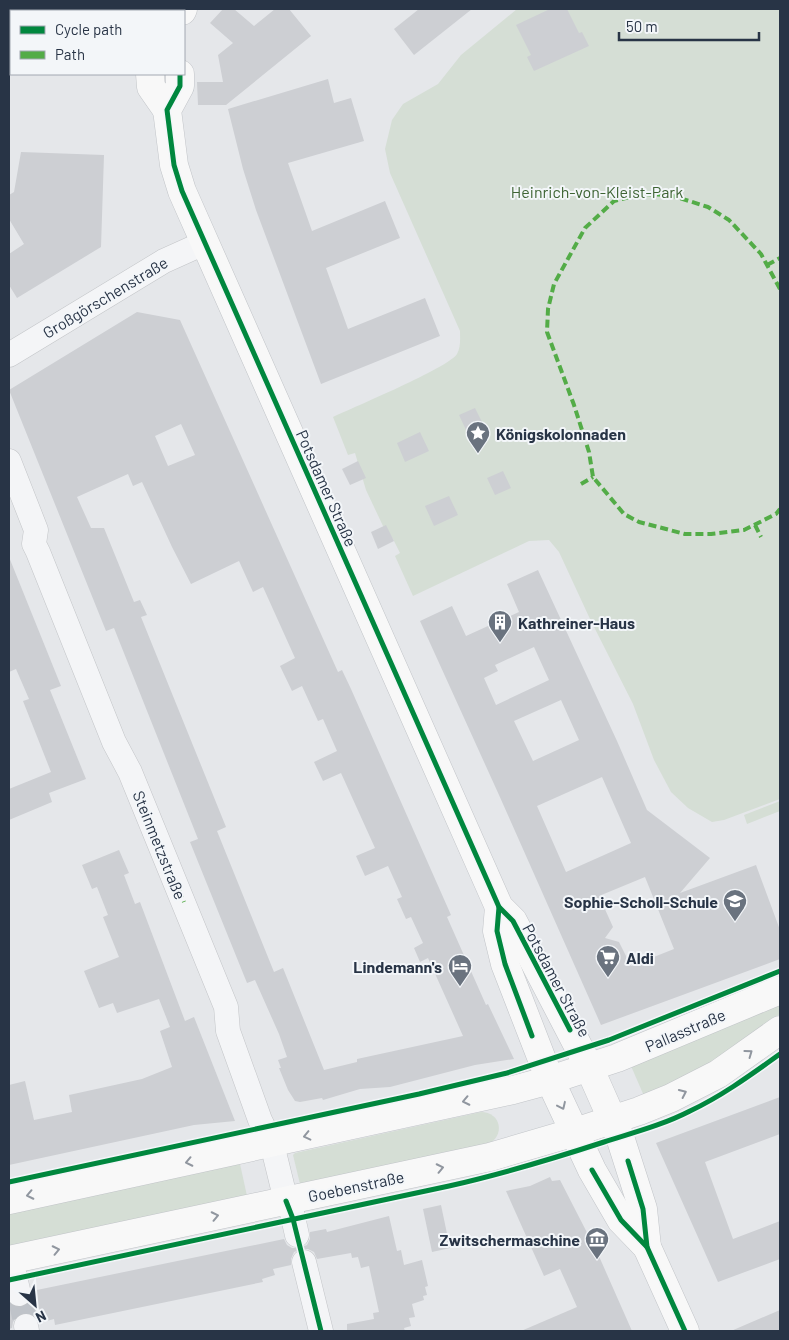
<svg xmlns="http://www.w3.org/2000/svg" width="789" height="1340" viewBox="0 0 789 1340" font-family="Barlow,sans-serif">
<rect width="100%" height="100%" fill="#e5e7ea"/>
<g fill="#d5ded5">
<path d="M517,9H780V799L724,820L712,822L688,808L671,792L654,760L633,704L590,619L559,552L549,540L529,541L413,596L395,556L400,553L393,539L383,526L366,490L355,453L348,455L333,417C354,407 448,368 457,354C461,347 460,338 460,331L390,173L385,149L392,120L403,104L438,84L461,55Z"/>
<path d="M780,801V811L747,824L744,815Z"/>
<path d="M780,1001V1014L706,1065L644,1096L631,1066Z"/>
<path d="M481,1112C501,1112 506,1136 487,1145L300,1184L293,1155L295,1153Z"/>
<path d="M240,1164L247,1196L9,1247V1214Z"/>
</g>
<g fill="#cdcfd3" fill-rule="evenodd">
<path d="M223,9H234L254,26L275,9H289L311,36L226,105H198L197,82H223L218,55L233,43L210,23Z"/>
<path d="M419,9H472L414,55L394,29Z"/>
<path d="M550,9H567L579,33L582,32L589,46L534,71L527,57L531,55L516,25Z"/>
<path d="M328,79L334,103L351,98L364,141L288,163L312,231L385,201L400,238L326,268L348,329L425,298L440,336L321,384L256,210L243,169L228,109Z"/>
<path d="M21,152L104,155L101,247L17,298L9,285V254L24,244L9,219V195L14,192Z"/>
<path d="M137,312L180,320L338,672L342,670L351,689L451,915L447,917L486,1005L488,1004L514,1059L475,1065L390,1087L360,1089L323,1100L322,1098L300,1102L295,1101L288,1090L279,1068H281L278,1060L287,1057L279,1034L255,980L247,983L190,842L198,839L114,628L106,631L9,390ZM181,424L195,455L168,466L155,436ZM128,474L133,486L142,482L172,547L191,584L239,561L253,592L263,587L295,658L280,666L292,691L302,686L318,721L323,719L337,751L314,762L323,781L341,773L375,848L356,856L365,876L388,866L402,897L397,899L406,919L411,917L423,943L414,948L420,962L428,958L463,1036L357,1059V1062L324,1070L283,968L274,972L217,831L226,827L141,617L147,615L140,600L134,602L104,528H91L77,497Z"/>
<path d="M475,408L483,424L467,432L459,415Z"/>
<path d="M420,432L429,451L405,462L397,443Z"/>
<path d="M358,461L366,478L350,485L342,469Z"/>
<path d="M503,471L511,488L495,495L487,478Z"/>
<path d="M449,496L458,515L434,526L425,506Z"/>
<path d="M386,525L394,541L378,549L371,532Z"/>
<path d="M9,557L61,686L50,690L86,779L49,793L52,802L9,820V789L51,772L23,701L29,699L16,669L9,672Z"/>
<path d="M538,570L617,741L647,810L710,858L680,893L756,865L780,930V959L601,1025L499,795L420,621L452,606L466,636L519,612L507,584ZM534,647L549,680L496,705L484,678L498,671L495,665ZM561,700L579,740L533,761L514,721ZM602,777L631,843L566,872L537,806ZM645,877L674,949L631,966L619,942L605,938L613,927L599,896Z"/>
<path d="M119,850L129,873L124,875L135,904L140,902L185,1021L194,1017L235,1121L194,1125L9,1165V1085L25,1081L34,1120L72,1112L69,1095L142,1079L172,1067L160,1031L170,1027L159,999L117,1013L113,1003L99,1008L84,971L119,957L103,917L108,915L97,887L92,889L82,865Z"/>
<path d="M780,1097V1134L705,1162L733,1239L780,1221V1259L718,1282L656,1143Z"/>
<path d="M550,1177L552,1181L560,1180L598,1254L632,1331H521L577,1307L560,1269L544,1276L506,1191L530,1186Z"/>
<path d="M441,1205L450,1248L432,1252L423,1209Z"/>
<path d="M389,1216L397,1251L401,1250L404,1265L422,1260L428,1286L425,1287L427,1295L423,1296L424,1300L412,1304L415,1317L409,1318L411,1326L404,1328L405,1331H347V1324L374,1319L373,1313L379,1312L369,1266L361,1268L358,1257L352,1258L351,1253L317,1259L314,1252L308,1249H301L294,1252L291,1259V1265L273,1269L275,1275L262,1279L263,1282L55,1325L54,1319L39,1323L36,1317L31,1313L24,1312L17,1316L13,1322L12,1328L9,1329V1303L16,1307H23L28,1304L32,1298V1291L284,1239L287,1245L292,1248H300L307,1245L310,1239V1232L326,1229L327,1232Z"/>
<path d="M780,1310V1331H731Z"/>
</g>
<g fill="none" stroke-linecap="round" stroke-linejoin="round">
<path stroke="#bfc3c9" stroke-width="24" stroke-dasharray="24 12" stroke-linecap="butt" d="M19,1294L26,1326"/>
<g stroke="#c3c5c8" stroke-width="25">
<g id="minor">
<path d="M9,355L164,261L204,243"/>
<path d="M9,461L36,530L34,544L38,552L114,742L130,772L226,1007L228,1031L260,1120L272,1144L286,1201L292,1213L297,1235"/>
<path d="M11,1260L19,1294"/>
<path d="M304,1262L321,1331"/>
<path d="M26,1326L27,1331"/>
</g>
</g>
<g stroke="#c1c4c8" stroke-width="29">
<g id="major">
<path d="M142,9V11"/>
<path d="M182,11L183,9"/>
<path d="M150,74L151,87L167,110"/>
<path d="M180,74V86L167,110L174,165L182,191L499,907L513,921L589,1067L620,1137L643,1209L647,1247L685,1331"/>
<path d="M499,907L497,931L505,964L550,1080L592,1170L621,1220L647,1247"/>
<path d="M9,1200L513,1090L550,1080L617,1058L780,990"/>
<path d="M9,1260L490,1157L575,1132L639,1111L671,1098L718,1074L780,1030"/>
</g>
</g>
<use href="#minor" stroke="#f4f5f7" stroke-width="24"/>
<use href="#major" stroke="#f8f8f8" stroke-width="28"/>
<g stroke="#53ac47" stroke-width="4" stroke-dasharray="8 4" stroke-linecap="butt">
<path d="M608,190L614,201"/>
<path d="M767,265L780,258"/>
<path d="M780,289L761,254L729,220L708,207L670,195L642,194L614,201L585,228L554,284L548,309L547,332L574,405L589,452L593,477L624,514L639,522L685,534H711L744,530L776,514L780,509"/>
<path d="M581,484L593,477"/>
<path d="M755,525L761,537"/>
<path d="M165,857L184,902"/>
</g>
<g stroke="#f3f6f9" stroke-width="8">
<g id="cycleway">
<path d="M180,74V86L167,110L174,165L182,191L499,907L513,921L570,1030"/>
<path d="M499,907L497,931L505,964L532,1036"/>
<path d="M628,1161L643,1209L647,1247L685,1331"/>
<path d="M592,1170L621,1220L647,1247"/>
<path d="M9,1182L419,1094L507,1073L609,1040L780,971"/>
<path d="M286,1201L293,1219L321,1331"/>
<path d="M9,1280L449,1186C502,1174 552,1159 604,1142C632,1133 663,1125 690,1111C722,1096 752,1074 780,1054"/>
</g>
</g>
<use href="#cycleway" stroke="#00873e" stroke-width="5"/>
</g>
<defs><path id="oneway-chevron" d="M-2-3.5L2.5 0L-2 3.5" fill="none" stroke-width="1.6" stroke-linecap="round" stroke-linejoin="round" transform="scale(1.25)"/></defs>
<g stroke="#90969f">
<use href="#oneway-chevron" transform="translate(749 1053) rotate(-36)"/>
<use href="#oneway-chevron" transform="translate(683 1093) rotate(-25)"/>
<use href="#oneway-chevron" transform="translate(466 1101) rotate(168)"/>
<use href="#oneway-chevron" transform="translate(562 1106) rotate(65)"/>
<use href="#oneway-chevron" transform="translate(307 1136) rotate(167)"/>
<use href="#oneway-chevron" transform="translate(189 1162) rotate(168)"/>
<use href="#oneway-chevron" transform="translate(440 1168) rotate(-12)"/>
<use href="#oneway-chevron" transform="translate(30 1195) rotate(168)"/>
<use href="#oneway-chevron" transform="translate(215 1216) rotate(-12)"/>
<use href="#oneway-chevron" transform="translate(56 1250) rotate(-12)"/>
</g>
<defs>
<g id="sight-pin" transform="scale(1.25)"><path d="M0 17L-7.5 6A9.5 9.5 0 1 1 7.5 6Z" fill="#6a737f" stroke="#f3f6f9"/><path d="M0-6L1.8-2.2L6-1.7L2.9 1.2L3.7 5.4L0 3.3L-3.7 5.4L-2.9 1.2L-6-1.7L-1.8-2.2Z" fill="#fff"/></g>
<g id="building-pin" transform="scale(1.25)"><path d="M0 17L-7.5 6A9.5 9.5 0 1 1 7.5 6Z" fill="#6a737f" stroke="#f3f6f9"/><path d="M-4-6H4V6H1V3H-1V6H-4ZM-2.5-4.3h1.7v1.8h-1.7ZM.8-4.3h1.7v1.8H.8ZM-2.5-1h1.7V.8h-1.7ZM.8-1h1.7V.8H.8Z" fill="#fff"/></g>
<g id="school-pin" transform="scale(1.25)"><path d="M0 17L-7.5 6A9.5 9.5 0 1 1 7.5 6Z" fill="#6a737f" stroke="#f3f6f9"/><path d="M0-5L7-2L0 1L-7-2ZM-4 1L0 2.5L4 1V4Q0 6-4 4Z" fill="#fff"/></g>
<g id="supermarket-pin" transform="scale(1.25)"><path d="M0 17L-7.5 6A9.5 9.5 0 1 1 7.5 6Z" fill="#6a737f" stroke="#f3f6f9"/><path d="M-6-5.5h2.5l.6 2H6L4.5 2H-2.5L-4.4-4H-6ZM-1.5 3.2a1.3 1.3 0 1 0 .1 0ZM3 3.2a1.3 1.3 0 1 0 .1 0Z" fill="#fff"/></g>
<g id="hotel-pin" transform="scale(1.25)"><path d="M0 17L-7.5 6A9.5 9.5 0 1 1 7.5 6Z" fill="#6a737f" stroke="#f3f6f9"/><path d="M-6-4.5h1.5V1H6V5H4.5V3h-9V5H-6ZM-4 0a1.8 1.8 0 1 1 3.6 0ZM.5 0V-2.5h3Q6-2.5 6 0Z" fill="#fff"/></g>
<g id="museum-pin" transform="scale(1.25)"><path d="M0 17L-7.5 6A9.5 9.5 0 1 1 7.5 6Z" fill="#6a737f" stroke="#f3f6f9"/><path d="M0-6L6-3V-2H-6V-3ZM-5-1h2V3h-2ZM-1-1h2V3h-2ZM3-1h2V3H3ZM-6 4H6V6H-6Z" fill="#fff"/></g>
</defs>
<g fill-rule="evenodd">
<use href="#sight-pin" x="478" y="433"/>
<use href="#building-pin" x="500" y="622"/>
<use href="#school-pin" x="735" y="901"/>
<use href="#supermarket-pin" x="608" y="957"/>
<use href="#hotel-pin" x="460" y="966"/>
<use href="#museum-pin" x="597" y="1239"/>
</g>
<g text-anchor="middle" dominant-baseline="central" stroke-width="4" stroke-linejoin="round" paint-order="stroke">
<g font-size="16" fill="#3e6434" stroke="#f3f6f9">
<text x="597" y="191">Heinrich-von-Kleist-Park</text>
</g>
<g font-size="16" fill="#283446" stroke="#f3f6f9">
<text transform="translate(105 297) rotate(-31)">Großgörschenstraße</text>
<text transform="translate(327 488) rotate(66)">Potsdamer Straße</text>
<text transform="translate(160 845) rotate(68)">Steinmetzstraße</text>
<text transform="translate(557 980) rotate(62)">Potsdamer Straße</text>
<text transform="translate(685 1030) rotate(-23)">Pallasstraße</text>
<text transform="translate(356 1186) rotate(-12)">Goebenstraße</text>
</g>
<g font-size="16" font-weight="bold" fill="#283446" stroke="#f3f6f9" text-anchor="start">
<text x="496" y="433">Königskolonnaden</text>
<text x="518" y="622">Kathreiner-Haus</text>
<text x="718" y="901" text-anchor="end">Sophie-Scholl-Schule</text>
<text x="626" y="957">Aldi</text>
<text x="442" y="966" text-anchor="end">Lindemann's</text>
<text x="580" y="1239" text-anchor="end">Zwitschermaschine</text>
</g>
</g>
<rect width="789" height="1340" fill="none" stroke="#283446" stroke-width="20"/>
<rect x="10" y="10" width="175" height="65" fill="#f3f6f9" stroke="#a2a8b1"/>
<rect x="20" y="26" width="25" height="8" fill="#00873e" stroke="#a2a8b1"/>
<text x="55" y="35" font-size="15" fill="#283446">Cycle path</text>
<rect x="20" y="51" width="25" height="8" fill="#53ac47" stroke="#a2a8b1"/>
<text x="55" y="60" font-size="15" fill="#283446">Path</text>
<g transform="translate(35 1305) rotate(153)" stroke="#f3f6f9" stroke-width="4" paint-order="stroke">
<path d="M0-4L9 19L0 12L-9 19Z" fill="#283446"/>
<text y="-8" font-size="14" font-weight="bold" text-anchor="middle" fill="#283446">N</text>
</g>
<path d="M619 32v8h140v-8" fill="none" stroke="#283446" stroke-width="2.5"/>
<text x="626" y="32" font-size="15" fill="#283446" stroke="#f3f6f9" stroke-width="4" paint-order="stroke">50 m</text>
</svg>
